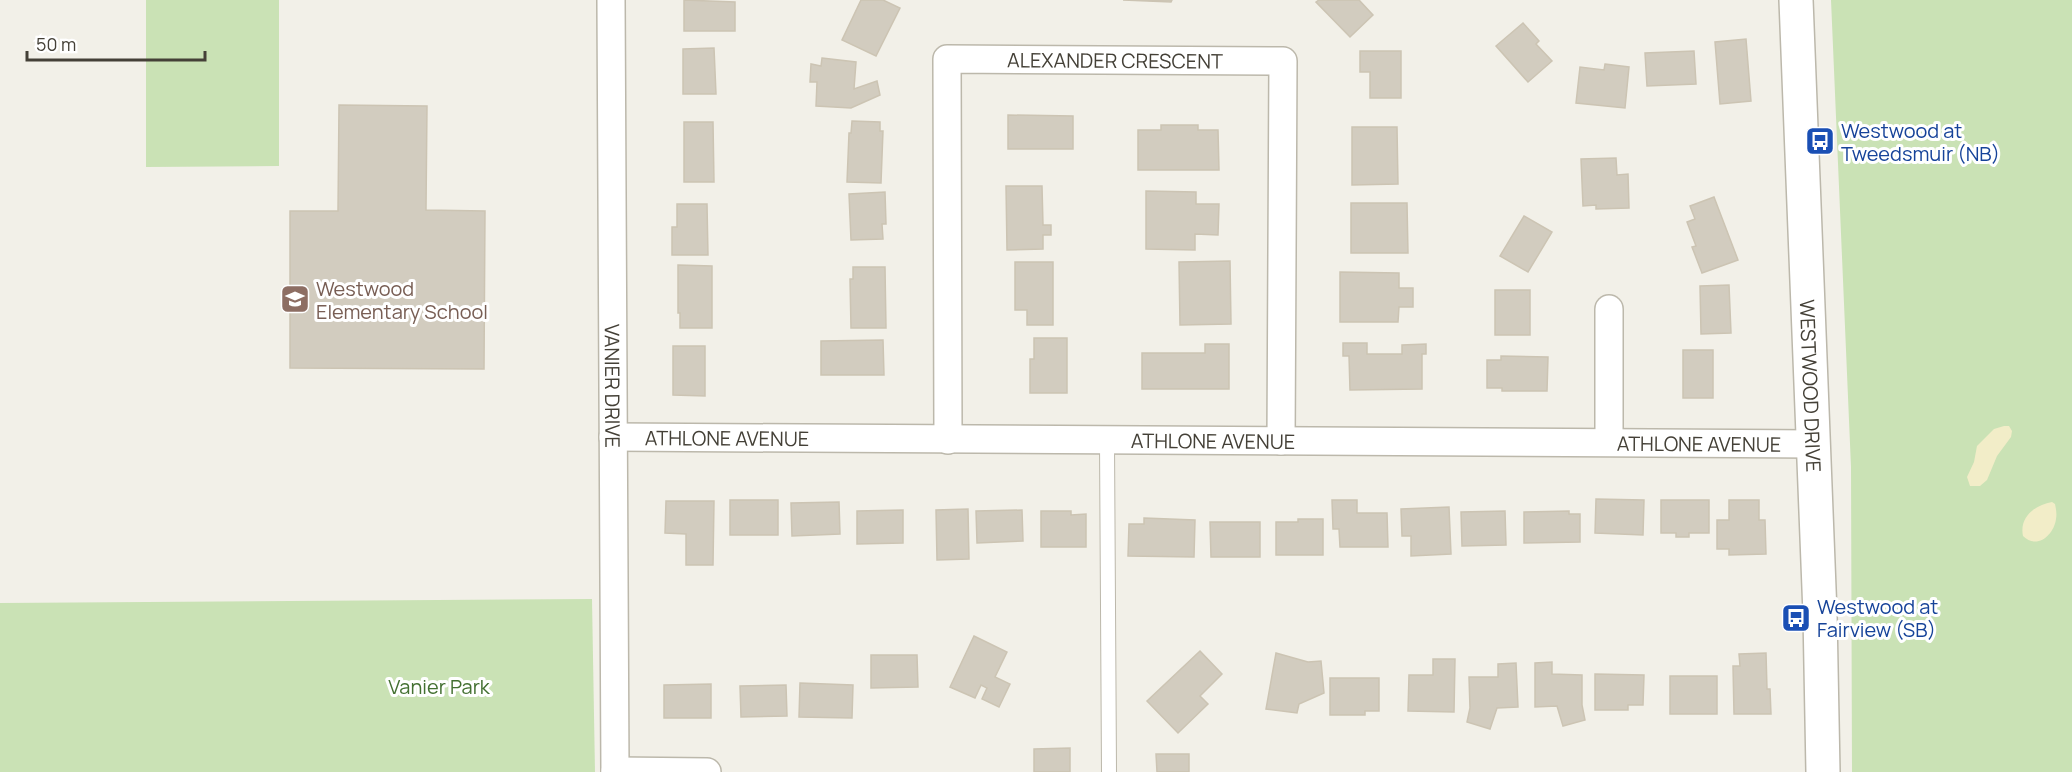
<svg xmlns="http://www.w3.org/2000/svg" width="2072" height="772" viewBox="0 0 2072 772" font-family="Manrope,sans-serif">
<rect width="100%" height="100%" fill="#f2f0e8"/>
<g fill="#cae2b5">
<path d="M146,0H279V166L146,167Z"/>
<path d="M1831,0H2072V772H1852L1851,467Z"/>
<path d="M592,599L595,772H0V603Z"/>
</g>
<g fill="#f2edc8">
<path d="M2004,426H2009L2012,431L2011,437L1997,456L1987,480L1980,486H1970L1967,477L1974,462L1977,446L1994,429Z"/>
<path d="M2052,502L2055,504C2056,509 2057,514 2056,519C2054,535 2037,550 2023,536C2019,517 2035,505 2052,502Z"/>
</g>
<g fill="#d2ccbf" stroke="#ccc4b3" stroke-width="1.5">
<path d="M684,0L735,2V31H684Z"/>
<path d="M861,0H883L900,8L876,56L842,40Z"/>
<path d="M1123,0H1172L1171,2Z"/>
<path d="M1319,0H1359L1373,15L1350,37L1316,2Z"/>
<path d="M1523,23L1539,41L1536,44L1552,61L1528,82L1496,46Z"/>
<path d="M1746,39L1751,101L1720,104L1715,42Z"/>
<path d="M714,48L716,94H683V49Z"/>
<path d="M1360,51H1401V98H1370V72H1360Z"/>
<path d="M1694,51L1696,84L1647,86L1645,53Z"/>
<path d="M822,58L856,62L854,89L877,81L880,95L851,108L816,106L817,82H810L811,64L821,66Z"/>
<path d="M1605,64L1629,67L1625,108L1576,103L1580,67L1604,70Z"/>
<path d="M339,105L427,106L426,210L485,211L484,369L290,368V211H338Z"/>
<path d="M1008,115L1073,116V149H1008Z"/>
<path d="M852,121L880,122V131H883L881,183L847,182L849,133H851Z"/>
<path d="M684,122H713L714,182H684Z"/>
<path d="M1161,125H1198V130H1218L1219,170H1138V130H1161Z"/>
<path d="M1352,127H1397L1398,184L1352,185Z"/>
<path d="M1616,158L1617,175L1628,174L1629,208L1596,209V205L1583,206L1581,159Z"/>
<path d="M1006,186H1042L1043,225H1051V235H1043V249L1007,250Z"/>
<path d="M1146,191L1196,192V204H1219L1218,235L1195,234V250L1146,249Z"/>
<path d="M885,192L886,224H882L883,239L851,240L849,194Z"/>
<path d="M1714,197L1738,260L1702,273L1692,247L1696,246L1687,222L1695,219L1690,206Z"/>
<path d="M1351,203H1407L1408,253H1351Z"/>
<path d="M677,204H707L708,255H672V227H677Z"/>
<path d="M1524,216L1552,232L1528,272L1500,256Z"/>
<path d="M1230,261L1231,324L1180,325L1179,262Z"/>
<path d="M1015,262H1053V325H1027V310H1015Z"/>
<path d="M678,265L712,266V328H680V313H678Z"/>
<path d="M853,267H885L886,328H851L850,279H853Z"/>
<path d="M1340,272L1399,273V288H1413V307H1399L1398,322H1340Z"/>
<path d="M1729,285L1731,333L1701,334L1700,286Z"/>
<rect x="1495" y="290" width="35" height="45"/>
<path d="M1034,338H1067V393H1030V359H1034Z"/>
<path d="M883,340L884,375H821V341Z"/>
<path d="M1343,343H1367V354H1402V345L1426,344V354H1422V389L1350,390L1349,356H1343Z"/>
<path d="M1205,344H1229V389H1142V353H1205Z"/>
<path d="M673,346H705V396L673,395Z"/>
<rect x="1683" y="350" width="30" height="48"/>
<path d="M1501,356L1548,357L1547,391H1502V388H1487V360H1501Z"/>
<path d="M1596,499L1644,500L1643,535L1595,533Z"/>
<rect x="730" y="500" width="48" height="35"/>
<path d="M1332,500H1357V513H1387L1388,547H1340L1339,529H1333Z"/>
<path d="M1661,500H1709V533H1689V537H1676V533H1661Z"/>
<path d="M1729,500H1759V520H1765L1766,554L1729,555V549H1717V520H1729Z"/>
<path d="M666,501H714L713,565H686V534L665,533Z"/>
<path d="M839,502L840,534L792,536L791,503Z"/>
<path d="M1449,507L1451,554L1411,556V536H1402L1401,509Z"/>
<path d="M968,509L969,559L937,560L936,510Z"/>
<path d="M903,510V543L857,544V511Z"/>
<path d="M1022,510L1023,541L977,543L976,511Z"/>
<path d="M1041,511H1071V515L1086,514V547H1041Z"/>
<path d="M1505,511L1506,545L1462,546L1461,512Z"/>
<path d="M1569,511V514H1580V542L1524,543V512Z"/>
<path d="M1144,518L1195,520L1194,557L1128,556L1129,524H1144Z"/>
<path d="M1298,519H1323V555H1276V522H1298Z"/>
<path d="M1210,522H1260V557H1211Z"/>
<path d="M974,636L1007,652L995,677L1010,684L999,707L982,699L987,688L981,685L975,698L950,687Z"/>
<path d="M1200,651L1222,674L1200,696L1208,704L1178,733L1147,701Z"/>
<path d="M1276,653L1308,662L1321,661L1324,693L1299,704L1297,713L1266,709Z"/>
<path d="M1766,653L1767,689H1770L1771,714H1734L1733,666H1740L1739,654Z"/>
<path d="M871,655H917L918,687L871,688Z"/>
<path d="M1433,659H1455L1454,712L1408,711L1409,675H1433Z"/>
<path d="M1552,662V674L1582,675V705L1585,720L1563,726L1557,706L1535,707V663Z"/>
<path d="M1516,663L1518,707L1497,708L1490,729L1467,722L1470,708L1469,677H1498V664Z"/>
<path d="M1595,674L1644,675L1643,705H1628V710H1595Z"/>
<rect x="1670" y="676" width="47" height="38"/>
<path d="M1330,678H1379V711H1365V715H1330Z"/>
<path d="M800,683L853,685L852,718L799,717Z"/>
<path d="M711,684V718H664V685Z"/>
<path d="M786,685L787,716L741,717L740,686Z"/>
<path d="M1070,748V772H1034V749Z"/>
<path d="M1156,754H1189V772H1157Z"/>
</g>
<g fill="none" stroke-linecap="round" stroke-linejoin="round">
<g stroke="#bcb8ab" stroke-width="16">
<path id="service" d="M1107,441L1109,772"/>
</g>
<g stroke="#bcb8ab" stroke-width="30">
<g id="minor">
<path id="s1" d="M611,0L615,772"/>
<path d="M1609,309V442"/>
<path id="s2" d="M613,437L1813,444"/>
<path id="s3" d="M948,440L947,59L1283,61L1281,441"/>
<path d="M615,771L707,772"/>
</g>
</g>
<g stroke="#bcb8ab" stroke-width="36">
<g id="tertiary">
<path id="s4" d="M1796,0L1820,614L1823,772"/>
</g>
</g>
<use href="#service" stroke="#fff" stroke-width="14"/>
<use href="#minor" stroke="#fff" stroke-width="27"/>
<use href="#tertiary" stroke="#fff" stroke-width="33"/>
</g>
<defs>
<g id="bus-square" transform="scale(1.5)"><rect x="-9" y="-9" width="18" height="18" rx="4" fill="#1a4fb4" stroke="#fff"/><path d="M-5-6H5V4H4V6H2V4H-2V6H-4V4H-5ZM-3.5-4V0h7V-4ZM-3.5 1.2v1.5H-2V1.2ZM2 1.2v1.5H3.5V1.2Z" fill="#fff"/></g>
<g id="school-square" transform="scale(1.5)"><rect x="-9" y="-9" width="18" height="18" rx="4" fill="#8d6e63" stroke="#fff"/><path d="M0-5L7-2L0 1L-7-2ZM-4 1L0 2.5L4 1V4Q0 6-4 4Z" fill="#fff"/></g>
</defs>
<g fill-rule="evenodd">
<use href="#bus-square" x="1820" y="141"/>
<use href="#school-square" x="295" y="299"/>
<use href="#bus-square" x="1796" y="618"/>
</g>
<g text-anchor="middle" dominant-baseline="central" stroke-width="6" stroke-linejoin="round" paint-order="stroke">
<g font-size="20" fill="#444037" stroke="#fff">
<text stroke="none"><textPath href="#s3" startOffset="549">ALEXANDER CRESCENT</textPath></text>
<text stroke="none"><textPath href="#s1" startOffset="386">VANIER DRIVE</textPath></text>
<text stroke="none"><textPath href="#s4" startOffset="386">WESTWOOD DRIVE</textPath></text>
<text stroke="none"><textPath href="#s2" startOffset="114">ATHLONE AVENUE</textPath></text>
<text stroke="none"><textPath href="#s2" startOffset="600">ATHLONE AVENUE</textPath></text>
<text stroke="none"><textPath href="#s2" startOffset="1086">ATHLONE AVENUE</textPath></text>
</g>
<g font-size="20" fill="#164399" stroke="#fff" text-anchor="start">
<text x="1841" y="130">Westwood at<tspan x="1841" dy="23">Tweedsmuir (NB)</tspan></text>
<text x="1817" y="606">Westwood at<tspan x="1817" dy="23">Fairview (SB)</tspan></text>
</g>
<g font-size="20" fill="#785e54" stroke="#fff" text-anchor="start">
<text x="316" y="288">Westwood<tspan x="316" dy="23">Elementary School</tspan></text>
</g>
<g font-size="20" fill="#437031" stroke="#fff">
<text x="439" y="686">Vanier Park</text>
</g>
</g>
<path d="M27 51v9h178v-9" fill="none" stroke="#444037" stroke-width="3"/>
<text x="36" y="51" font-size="18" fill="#444037" stroke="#ffffff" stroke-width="4.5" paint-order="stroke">50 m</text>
</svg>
